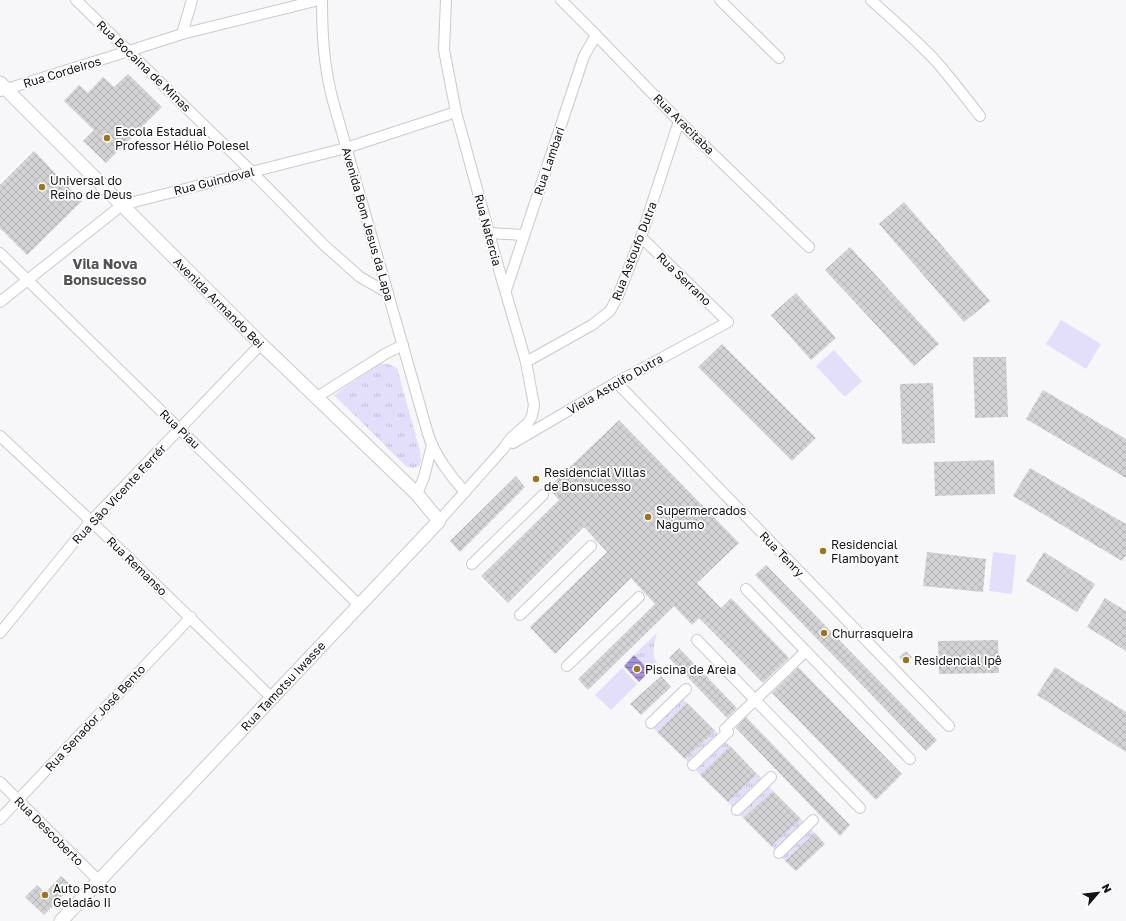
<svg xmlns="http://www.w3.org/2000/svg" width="1126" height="921" viewBox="0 0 1126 921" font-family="'Golos Text',sans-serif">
<defs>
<pattern id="grass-tufts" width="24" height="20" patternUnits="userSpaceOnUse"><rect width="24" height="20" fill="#e3defa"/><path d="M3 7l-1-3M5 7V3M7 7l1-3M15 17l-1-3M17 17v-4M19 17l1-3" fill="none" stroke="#c2bed6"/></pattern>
<pattern id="water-rules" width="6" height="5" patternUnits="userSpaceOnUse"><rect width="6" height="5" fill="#a190d8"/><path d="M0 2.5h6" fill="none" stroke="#8274ae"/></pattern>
<pattern id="building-cross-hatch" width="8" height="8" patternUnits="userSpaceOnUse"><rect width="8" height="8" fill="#d3d2d5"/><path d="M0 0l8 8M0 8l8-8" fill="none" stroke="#b4b3b6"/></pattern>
</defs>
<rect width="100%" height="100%" fill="#f7f7fa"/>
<g fill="url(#grass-tufts)">
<path d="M379,364H389L397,368L420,451L421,461L419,466L413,468L407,467L334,395Z"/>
<path d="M657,633C654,644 651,653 657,664L650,671L634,655Z"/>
<path d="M682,698L687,703L657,732L652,726Z"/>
<path d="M715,731L720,736L690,765L685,759Z"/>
<path d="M725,741L730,746L700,775L695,769Z"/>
<path d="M757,774L763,780L733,808L728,802Z"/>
<path d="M768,785L773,791L743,818L739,814Z"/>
<path d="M801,819L806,824L777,852L771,846Z"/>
<path d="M810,828L815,833L785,861L780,855Z"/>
</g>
<g fill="#e3defa">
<path d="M1061,320L1101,344L1086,369L1046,344Z"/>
<path d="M834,350L862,381L845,397L816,366Z"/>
<path d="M993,552L1016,555L1012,594L989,591Z"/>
<path d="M622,668L637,684L611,710L595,695Z"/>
</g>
<path fill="url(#water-rules)" d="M634,655L650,671L639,682L624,666Z"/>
<g fill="url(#building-cross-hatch)">
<path d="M128,74L162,107L106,163L83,141L94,130L64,101L79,85L88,93L103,77L114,87Z"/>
<path d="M34,151L82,201L27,255L0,228V185Z"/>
<path d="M904,202L990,301L964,322L879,224Z"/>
<path d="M850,247L939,344L914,366L825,270Z"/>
<path d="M796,293L836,338L811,360L771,315Z"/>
<path d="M722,344L816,438L792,461L698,367Z"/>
<path d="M973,357H1006L1008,417L975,418Z"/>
<path d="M933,383L935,443L902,444L900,384Z"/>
<path d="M1043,390L1126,439V478L1026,419Z"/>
<path d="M619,420L739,543L697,583L721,608L731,598L789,658L763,683L699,618L692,625L674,606L588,690L578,679L655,604L631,578L555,654L530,627L607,552L584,527L508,603L481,576L559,500L548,488Z"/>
<path d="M994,460L995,494L935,496L934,462Z"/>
<path d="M1030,468L1126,524V555L1122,561L1013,496Z"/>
<path d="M516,476L525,487L460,552L450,541Z"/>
<path d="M927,552L986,559L983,592L923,586Z"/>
<path d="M1044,552L1095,584L1077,612L1026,581Z"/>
<path d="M766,565L937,740L926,751L755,575Z"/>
<path d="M1105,598L1126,611V651L1087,627Z"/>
<path d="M998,640L999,673L939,674L938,641Z"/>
<path d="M679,648L737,708L727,718L669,658Z"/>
<path d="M906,651L912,657L905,663L899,657Z"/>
<path d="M798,667L902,774L876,800L772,693Z"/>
<path d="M1055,667L1126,712V752L1037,695Z"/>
<path d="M661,676L671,687L641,715L630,704Z"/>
<path d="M687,703L715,731L685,759L657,732Z"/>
<path d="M746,717L850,825L840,836L736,728Z"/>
<path d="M730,746L757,774L728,802L700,775Z"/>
<path d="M773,791L801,819L771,846L743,818Z"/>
<path d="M815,833L825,844L796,871L785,861Z"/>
<path d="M61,876L72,886L44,915L25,897L37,885L45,893Z"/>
</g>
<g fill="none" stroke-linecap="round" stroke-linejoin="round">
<g stroke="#cacacd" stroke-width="12">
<g id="minor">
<path d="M76,0L251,171L325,246L360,277L388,293"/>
<path d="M322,0C322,36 324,67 333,101L428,434C434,454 451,477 465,492"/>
<path d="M561,0L596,35L679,121L809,247"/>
<path d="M720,0L779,58"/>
<path d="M871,0C892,19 914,38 934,59C950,77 965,97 980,116"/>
<path d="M182,34L192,0"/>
<path d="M0,91L129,51L182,34L319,0"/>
<path d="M489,233L524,235"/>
<path d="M0,253L359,605"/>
<path d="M506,290L584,56L596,35"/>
<path d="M0,302L122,205L346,148L456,112"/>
<path d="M526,362L592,325L610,311L618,296L641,237L679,121"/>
<path d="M616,382L949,726"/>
<path d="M317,397L385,354L403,345"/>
<path d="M0,436L91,521L272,698"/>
<path d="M513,443L612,385L728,322L641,237"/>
<path d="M417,494L424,477L432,445"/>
<path d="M439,521L503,449L511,438L528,423L532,416L534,405L526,362L500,273L456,112L444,50L446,0"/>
<path d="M472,564L543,495"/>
<path d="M746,589L910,759"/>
<path d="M520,615L591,546"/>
<path d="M0,633L91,521L261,344"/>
<path d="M697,640L860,808"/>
<path d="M567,666L639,597"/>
<path d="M651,723L686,689"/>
<path d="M725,729L806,651"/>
<path d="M693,765L728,732"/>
<path d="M0,782L99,881"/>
<path d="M737,810L771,777"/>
<path d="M0,819L191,617"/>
<path d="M779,853L813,820"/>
</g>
</g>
<g stroke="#cacacd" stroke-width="15">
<g id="tertiary">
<path id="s1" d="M0,83L261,344L417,494L439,521L61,921"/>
</g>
</g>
<use href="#minor" stroke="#fff" stroke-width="10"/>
<use href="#tertiary" stroke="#fff" stroke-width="13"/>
</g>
<g fill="#9a7620" stroke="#fff" stroke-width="1.5">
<circle cx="107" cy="138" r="4"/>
<circle cx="42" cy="187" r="4"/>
<circle cx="536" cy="479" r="4"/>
<circle cx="648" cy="517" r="4"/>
<circle cx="823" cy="551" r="4"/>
<circle cx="824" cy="633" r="4"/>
<circle cx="906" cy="660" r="4"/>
<circle cx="637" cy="669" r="4"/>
<circle cx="45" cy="895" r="4"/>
</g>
<g text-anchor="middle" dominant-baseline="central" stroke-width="3.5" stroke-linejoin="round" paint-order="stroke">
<g font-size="12" fill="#151516" stroke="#fff">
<text transform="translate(144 66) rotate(44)">Rua Bocaina de Minas</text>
<text transform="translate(62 72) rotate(-17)">Rua Cordeiros</text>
<text transform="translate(684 124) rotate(45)">Rua Aracitaba</text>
<text transform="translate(549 161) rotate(-71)">Rua Lambari</text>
<text transform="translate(214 181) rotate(-14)">Rua Guindoval</text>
<text transform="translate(368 224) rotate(74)">Avenida Bom Jesus da Lapa</text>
<text transform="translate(488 230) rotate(75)">Rua Natercia</text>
<text transform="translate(634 251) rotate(-69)">Rua Astoufo Dutra</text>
<text transform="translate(684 279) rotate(44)">Rua Serrano</text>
<text stroke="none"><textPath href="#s1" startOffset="310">Avenida Armando Bei</textPath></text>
<text transform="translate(615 384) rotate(-30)">Viela Astolfo Dutra</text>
<text transform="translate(180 429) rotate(44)">Rua Piau</text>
<text transform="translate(119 494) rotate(-47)">Rua São Vicente Ferrér</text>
<text transform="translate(782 554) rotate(46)">Rua Tenry</text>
<text transform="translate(137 566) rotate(44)">Rua Remanso</text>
<text transform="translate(283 686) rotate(-47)">Rua Tamotsu Iwasse</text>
<text transform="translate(95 718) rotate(-47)">Rua Senador José Bento</text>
<text transform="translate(49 831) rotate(45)">Rua Descoberto</text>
</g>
<g font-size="12" fill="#151516" stroke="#fff" text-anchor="start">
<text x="115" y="131">Escola Estadual<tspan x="115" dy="14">Professor Hélio Polesel</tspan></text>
<text x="50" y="180">Universal do<tspan x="50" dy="14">Reino de Deus</tspan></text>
<text x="544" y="472">Residencial Villas<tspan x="544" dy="14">de Bonsucesso</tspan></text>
<text x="656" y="510">Supermercados<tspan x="656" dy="14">Nagumo</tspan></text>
<text x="831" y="544">Residencial<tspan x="831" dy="14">Flamboyant</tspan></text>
<text x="832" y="633">Churrasqueira</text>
<text x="914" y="660">Residencial Ipê</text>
<text x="645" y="669">Piscina de Areia</text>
<text x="53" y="888">Auto Posto<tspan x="53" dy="14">Geladão II</tspan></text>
</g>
<g font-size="14" font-weight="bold" fill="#535255" stroke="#fff">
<text x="105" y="263">Vila Nova<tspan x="105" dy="16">Bonsucesso</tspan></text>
</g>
</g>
<g transform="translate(1098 893) rotate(62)" stroke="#ffffff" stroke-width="3" paint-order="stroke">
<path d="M0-3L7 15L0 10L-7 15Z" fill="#151516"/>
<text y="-6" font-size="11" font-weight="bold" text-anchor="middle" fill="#151516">N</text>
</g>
</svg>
